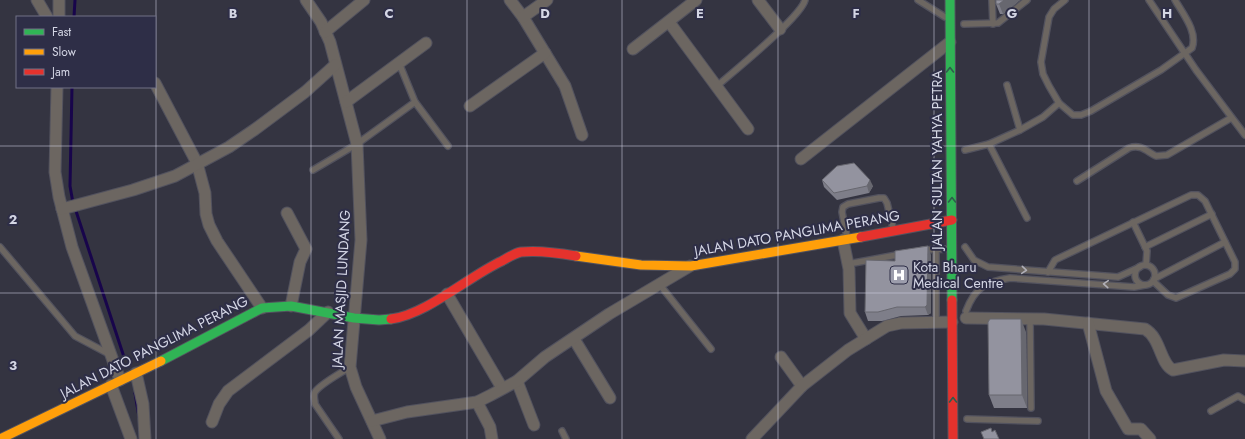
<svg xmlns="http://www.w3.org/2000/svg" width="1245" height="439" viewBox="0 0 1245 439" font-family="Jost,sans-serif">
<rect width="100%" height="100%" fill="#343441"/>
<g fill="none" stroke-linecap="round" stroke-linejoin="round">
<g stroke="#18054b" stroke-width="3">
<path d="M74,17L75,0"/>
<path d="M72,87L70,186L73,203"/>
<path d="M75,208L124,357"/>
<path d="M135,393L139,417"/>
</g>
<g stroke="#52525e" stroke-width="8">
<g id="lane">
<path d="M918,0L945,17"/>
<path d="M992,0L993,24"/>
<path d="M1065,0L1054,9L1049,17L1041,62L1043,74L1049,86L1059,103L1073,115H1081L1091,111L1161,70L1192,48C1198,32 1183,14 1175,0"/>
<path d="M1149,0L1196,70L1245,135"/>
<path d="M964,24L998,23L1027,0"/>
<path d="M399,63L415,102L448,146"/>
<path d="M717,86C733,72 801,17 805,0"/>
<path d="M1020,130L1043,117L1059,103"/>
<path d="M989,144L1027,218"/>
<path d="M965,150L989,144L1020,130L1007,85"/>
<path d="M313,170L357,144L415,102"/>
<path d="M1077,181L1129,148C1141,144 1146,151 1156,156L1167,155L1231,118"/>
<path d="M1133,222L1147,251L1146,265"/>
<path d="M847,237L842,212L843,207L848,204L879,198H884L887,203L893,228"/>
<path d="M0,247L75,336L109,354"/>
<path d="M965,247L974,260L988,267L1118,277L1140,267"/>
<path d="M1145,247L1212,214"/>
<path d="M936,249V322"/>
<path d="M923,250L948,249"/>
<path d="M848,264L902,254"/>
<circle cx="1145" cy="275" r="10"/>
<path d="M1048,272L1055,260L1191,195H1198L1205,201L1235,262V269L1230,274L1176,298L1168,295L1153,281"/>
<path d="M1154,279L1225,242"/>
<path d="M660,285L711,349"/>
<path d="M966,311C975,287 986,282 1010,278L1134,287L1145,285"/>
<path d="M1030,319L1031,408"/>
<path d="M1211,411L1238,396L1245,400"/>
<path d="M967,419L1038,421"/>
<path d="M562,431L566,439"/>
<path d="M339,439L315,404C315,400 313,396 315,392C320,384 341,373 350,367"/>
</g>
</g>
<g stroke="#52525e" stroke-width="13">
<g id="street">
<path d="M37,0L47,17"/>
<path d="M306,0L321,22L330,42L357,144L361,240L350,367L356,387L380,439"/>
<path d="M510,0L523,17L565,86L582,135"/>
<path d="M758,0L780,29"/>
<path d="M59,17V0"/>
<path d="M523,17L547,0"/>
<path d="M669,22L748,129"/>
<path d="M325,32L364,0"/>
<path d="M633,49L696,0"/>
<path d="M155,83L197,163L205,193L206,214L209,225L217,241L262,308"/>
<path d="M57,87L55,172L59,197L72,247L120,380"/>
<path d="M346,102L426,43"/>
<path d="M470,106L545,53"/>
<path d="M801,159L950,42"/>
<path d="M62,209L133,190L175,176L229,147L254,130L305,92L335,65"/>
<path d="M287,213L306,249L300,262L291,306"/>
<path d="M843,240L849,269L850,313L866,339"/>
<path d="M447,294L502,388"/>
<path d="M966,318L1044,319L1145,329C1161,338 1160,364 1173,370L1224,360L1245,361"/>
<path d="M1088,323L1106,391L1128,429H1141L1150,439"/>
<path d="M574,339L610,398"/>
<path d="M781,357L802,386"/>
<path d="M136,373L143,404L145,439"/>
<path d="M517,381L534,425"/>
<path d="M111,385L131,439"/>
<path d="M477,402L490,427L492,439"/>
<path d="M372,421L407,412L477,402L491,395L517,381L545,357L609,314L690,266"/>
<path d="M212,422L219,404L228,391L309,330L328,312"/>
<path d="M752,439L802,386L848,350L887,326L901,323L952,322"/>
</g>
</g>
<g stroke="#52525e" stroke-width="11">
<g id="fast">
<path d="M950,0L952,300"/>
<path d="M161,361L262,308L291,306L354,318L379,320L391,319"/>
</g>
</g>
<g stroke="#52525e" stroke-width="11">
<g id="slow">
<path d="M576,256L641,265L691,266L861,237"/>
<path d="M0,439L161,361"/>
</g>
</g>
<g stroke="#52525e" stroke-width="11">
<g id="jam">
<path d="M861,237L952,220"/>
<path d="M952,300L953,439"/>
<path d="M391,319C426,315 469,276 502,261C507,258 515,253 521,252C539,250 559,253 576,256"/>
</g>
</g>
<use href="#lane" stroke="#6c6661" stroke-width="5.5"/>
<use href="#street" stroke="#6c6661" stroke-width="11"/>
<use href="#fast" stroke="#30b455" stroke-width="9"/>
<use href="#slow" stroke="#ff9f0a" stroke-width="9"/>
<use href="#jam" stroke="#e5322d" stroke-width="9"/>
</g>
<g fill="#7e7e89">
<path d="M996,0H1020L1003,14H1000L996,4Z"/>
<path d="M822,180L873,186L869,193L837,200L824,187Z"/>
<path d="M931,255V313L928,315L901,316L882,321H868L865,312L895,261Z"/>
<path d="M1026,332L1027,408H994L989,395Z"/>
</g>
<g fill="#67676f">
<path d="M1004,0H1020L1003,14L999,4Z"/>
<path d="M870,180L873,186L869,193L867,186Z"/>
<path d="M928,246L931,255V313L928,315L925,307Z"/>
<path d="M1021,319L1026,332L1027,408L1022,395Z"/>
</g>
<g fill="#93939f" stroke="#67676f">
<path d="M996,0H1004L999,4H996Z"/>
<path d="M854,163L870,180L867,186L834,193L822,180L837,166Z"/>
<path d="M928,246L927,305L925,307H897L878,312H865L866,260L895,261V251Z"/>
<path d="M990,319H1021L1022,395H989L988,322Z"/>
<path d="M991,428L992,432L995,430L999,439H984L981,432Z"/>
</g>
<defs><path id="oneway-chevron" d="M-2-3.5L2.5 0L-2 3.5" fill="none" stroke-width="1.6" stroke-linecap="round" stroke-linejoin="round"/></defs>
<g stroke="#2f5d4c">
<use href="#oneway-chevron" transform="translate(950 70) rotate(-90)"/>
<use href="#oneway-chevron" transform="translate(952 200) rotate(-90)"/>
<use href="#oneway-chevron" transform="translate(953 400) rotate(-90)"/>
</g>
<g stroke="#b0afb7">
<use href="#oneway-chevron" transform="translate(1024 270) rotate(5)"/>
<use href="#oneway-chevron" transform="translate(1106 284) rotate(-176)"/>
</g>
<path fill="none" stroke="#d4d6e5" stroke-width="1" stroke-opacity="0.55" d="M156,0V439M311,0V439M467,0V439M622,0V439M778,0V439M934,0V439M1089,0V439M0,146H1245M0,293H1245"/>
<defs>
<g id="hospital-square" transform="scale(1)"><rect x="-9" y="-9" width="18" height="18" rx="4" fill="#9c9dac" stroke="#2e2e47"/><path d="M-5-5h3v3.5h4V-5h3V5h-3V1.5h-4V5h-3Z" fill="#fff"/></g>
</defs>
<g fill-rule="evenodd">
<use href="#hospital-square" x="899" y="275"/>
</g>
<g text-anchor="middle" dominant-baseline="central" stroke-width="4" stroke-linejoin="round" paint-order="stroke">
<g font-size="14" fill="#d4d6e5" stroke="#2e2e47">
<text transform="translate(937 160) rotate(-90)">JALAN SULTAN YAHYA PETRA</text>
<text transform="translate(797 233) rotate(-10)">JALAN DATO PANGLIMA PERANG</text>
<text transform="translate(341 289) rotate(-87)">JALAN MASJID LUNDANG</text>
<text transform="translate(154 347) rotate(-27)">JALAN DATO PANGLIMA PERANG</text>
</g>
<g font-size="14" fill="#d4d6e5" stroke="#2e2e47" text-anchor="start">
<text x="913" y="267">Kota Bharu<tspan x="913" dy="16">Medical Centre</tspan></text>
</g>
</g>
<g font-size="13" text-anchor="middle" font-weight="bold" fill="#d4d6e5" stroke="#2e2e47" stroke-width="4" stroke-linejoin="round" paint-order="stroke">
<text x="233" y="18">B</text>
<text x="389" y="18">C</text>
<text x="545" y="18">D</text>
<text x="700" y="18">E</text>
<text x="856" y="18">F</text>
<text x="1012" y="18">G</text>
<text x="1167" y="18">H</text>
<text x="13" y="224">2</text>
<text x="13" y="370">3</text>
</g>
<rect x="16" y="16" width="140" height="72" fill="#2e2e47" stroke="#707186"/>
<rect x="24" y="29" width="20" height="6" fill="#30b455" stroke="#707186"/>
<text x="52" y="36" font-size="12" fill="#d4d6e5">Fast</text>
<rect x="24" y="49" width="20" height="6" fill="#ff9f0a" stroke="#707186"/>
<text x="52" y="56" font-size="12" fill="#d4d6e5">Slow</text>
<rect x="24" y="69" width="20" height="6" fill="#e5322d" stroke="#707186"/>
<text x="52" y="76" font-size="12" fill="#d4d6e5">Jam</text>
</svg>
